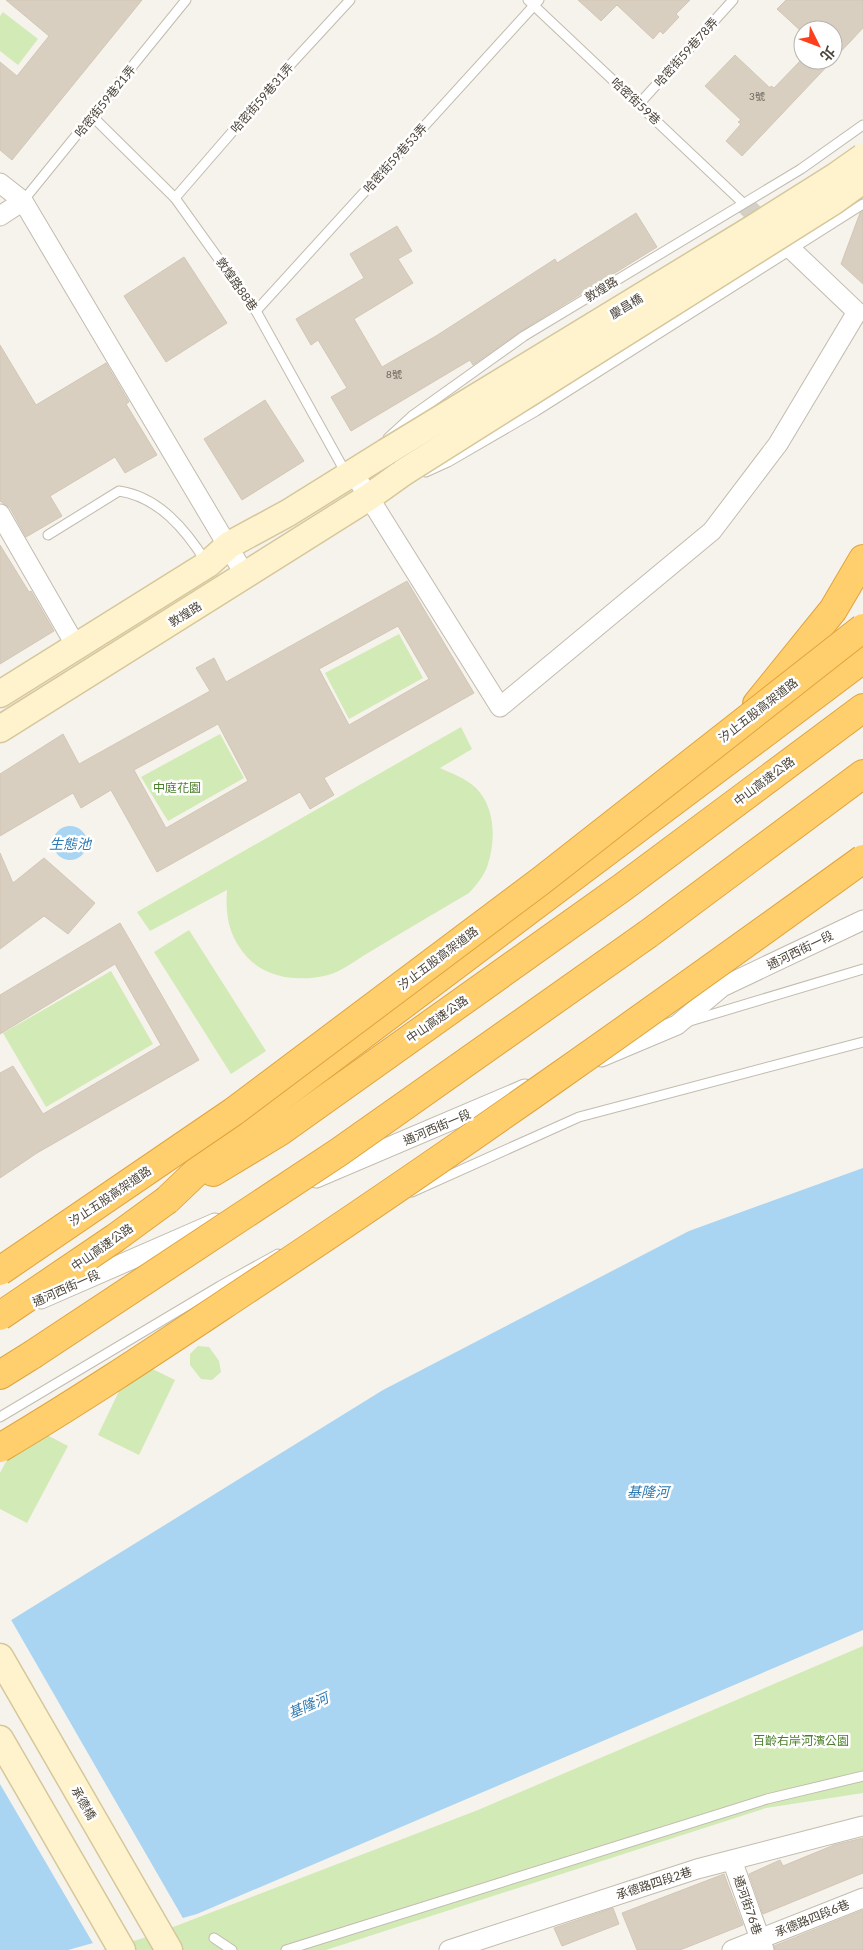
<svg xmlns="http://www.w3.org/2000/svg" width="863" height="1950" viewBox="0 0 863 1950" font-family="Lato,'Noto Sans TC',sans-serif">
<rect width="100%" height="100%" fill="#f6f3ec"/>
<g fill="#d2eab5">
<path d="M3,12L38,39L18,65L0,51V16Z"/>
<path d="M399,634L423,678L349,719L325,673Z"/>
<path d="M461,727L472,749L440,768C453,774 465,778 476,788C495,807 496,839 488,864C485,875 476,885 469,893C435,913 401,933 368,953C356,960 341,972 328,975C300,982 267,979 247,957C229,937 225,916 227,890L150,931L137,912Z"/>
<path d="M220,734L244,778L168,821L141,777Z"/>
<path d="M189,930L266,1051L231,1074L154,952Z"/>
<path d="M111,971L153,1044L46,1107L3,1033Z"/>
<path d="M198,1346L209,1347L219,1361L221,1372L212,1380L201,1379L190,1365V1354Z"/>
<path d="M134,1360L175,1380L139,1455L98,1435Z"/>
<path d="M26,1424L68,1446L27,1523L0,1509V1473Z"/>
<path d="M863,1646V1793L766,1808L326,1950H102L147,1937L478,1810Z"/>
</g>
<g fill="#a9d4f2">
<circle cx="70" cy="843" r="17"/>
<path d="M863,1168V1630L197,1914L68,1950H0V1627L383,1390L689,1231Z"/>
</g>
<path fill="#f6f3ec" d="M10,1618L184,1920L94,1945L0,1784V1624Z"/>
<g fill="#d8cfc1" stroke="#d3c7b4" fill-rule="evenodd">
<path d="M6,0H142L12,160L0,150V62L17,76L49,36Z"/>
<path d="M578,0H690L676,14L679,17L663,34L660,31L653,39L617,5L601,21Z"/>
<path d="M786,0H863V28L833,60V30H803V33L777,9Z"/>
<path d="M735,55L770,88L771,86L774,88L803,58V60H833L742,156L726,141L741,124L738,122L741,120L705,86Z"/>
<path d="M863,211V284L841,264L860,213Z"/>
<path d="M636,213L657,247L521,331L473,365L470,360L351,431L331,397L347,388L318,340L311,345L296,319L364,278L350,254L397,226L412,251L398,259L413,283L354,319L382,367L436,336L555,259L557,263Z"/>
<path d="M184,257L227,323L166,362L124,296Z"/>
<path d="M0,345L36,405L106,363L129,402L126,404L157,455L125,473L115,457L50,496L62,516L26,537L10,508L0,501Z"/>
<path d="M265,400L304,461L242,500L204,439Z"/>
<path d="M0,545L29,592L31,591L54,631L0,664Z"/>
<path d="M407,581L474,693L324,778L334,795L310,809L300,792L157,872L111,790L81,808L73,793L0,836V774L63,734L79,764L210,691L196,668L214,658L226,682ZM398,626L429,679L349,725L319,669ZM218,724L248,781L166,828L134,770Z"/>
<path d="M0,853L13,883L44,858L95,903L68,934L44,916L0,949Z"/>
<path d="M120,923L199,1060L37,1153L0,1178V1073L13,1066L43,1114L161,1045L115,964L0,1034V995Z"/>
<path d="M863,1838V1873L763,1914L749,1874L780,1860L783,1866L834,1845Z"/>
<path d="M724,1874L743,1925L680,1950H637L622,1913Z"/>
<path d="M613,1908L619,1924L562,1946L554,1928Z"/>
<path d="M863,1910V1950H775L774,1946Z"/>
</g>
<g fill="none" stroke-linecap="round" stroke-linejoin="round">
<path stroke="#d4d0c8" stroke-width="19" stroke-dasharray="19 9" stroke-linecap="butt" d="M743,203L771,230"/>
<g stroke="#c2bbae" stroke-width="11">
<g id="lane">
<path d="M528,0L743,203"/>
<path d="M639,104L733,0"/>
<path d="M93,117L175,198L256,311L347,475"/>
<path d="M175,198L291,64L350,0"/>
<path d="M23,201L186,0"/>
<path d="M256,311L539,0"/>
<path d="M388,438L412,416L524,336L801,169L863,125"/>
<path d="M426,472L448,462L536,411L863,204"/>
<path d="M48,535L119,491C159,497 186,530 206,562"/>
<path d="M690,1021L863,969"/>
<path d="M412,1192L579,1117L863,1042"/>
<path d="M0,1417L220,1286L278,1254"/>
<path d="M214,1938L232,1950"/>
<path d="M286,1950L767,1799L863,1776"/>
</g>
</g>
<g stroke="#c2bbae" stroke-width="21">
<g id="street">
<path d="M0,183L23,201L245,575"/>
<path d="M0,216L23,201"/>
<path d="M353,472L500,707L712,531L778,444L857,312L792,250"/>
<path d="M0,514L76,646"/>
<path d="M601,1057L677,1025L722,987L863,920"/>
<path d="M316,1178L525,1089"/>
<path d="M41,1299L215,1223"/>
<path d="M732,1860L764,1950"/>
<path d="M449,1950L697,1869L863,1826"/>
<path d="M732,1950L863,1898"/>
</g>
</g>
<g stroke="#d6c79b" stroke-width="29">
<g id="secondary">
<path d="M0,694L208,564L229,545L288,513L386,452"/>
<path d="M0,729L369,497L404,472"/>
<path d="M0,1657L169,1950"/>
<path d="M0,1739L122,1950"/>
</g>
</g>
<g stroke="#e0a43c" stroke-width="30">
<g id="highway">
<path d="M757,704L833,610L863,559"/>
<path d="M648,934L863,774"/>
<path d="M213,1172L279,1132L623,887L863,708"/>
<path d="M167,1200L255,1116L863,659"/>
<path d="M0,1375L32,1355"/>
</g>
</g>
<use href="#lane" stroke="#fff" stroke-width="9"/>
<use href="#street" stroke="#fff" stroke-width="19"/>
<use href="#secondary" stroke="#fff3cd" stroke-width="26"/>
<use href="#highway" stroke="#ffcf6e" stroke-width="28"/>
<g stroke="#d6c79b" stroke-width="29" stroke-linecap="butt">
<g id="secondary-bridge">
<path d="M386,452L752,229L836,176L863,157"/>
<path d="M404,472L834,201L863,180"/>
</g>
</g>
<g stroke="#e0a43c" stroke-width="30" stroke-linecap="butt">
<g id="highway-bridge">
<path d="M0,1271L233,1112L542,880L863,628"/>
<path d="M0,1316L115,1238L167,1200"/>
<path d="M32,1355L339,1152L648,934"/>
<path d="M0,1448C86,1397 169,1341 252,1286C459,1149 661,1005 863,859"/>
</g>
</g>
<use href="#secondary-bridge" stroke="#fff3cd" stroke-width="26"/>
<use href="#highway-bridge" stroke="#ffcf6e" stroke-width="28"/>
</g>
<g text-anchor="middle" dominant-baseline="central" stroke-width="5" stroke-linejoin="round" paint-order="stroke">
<g font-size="10" fill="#6e675b">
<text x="757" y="96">3號</text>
<text x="394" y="374">8號</text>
</g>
<g font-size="12" fill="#4b4439" stroke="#fff">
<text transform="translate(686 52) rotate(-48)">哈密街59巷78弄</text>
<text transform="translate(262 98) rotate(-49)">哈密街59巷31弄</text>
<text transform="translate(105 101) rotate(-51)">哈密街59巷21弄</text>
<text transform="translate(636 101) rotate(43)">哈密街59巷</text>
<text transform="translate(395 158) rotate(-48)">哈密街59巷53弄</text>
<text transform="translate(237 284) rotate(55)">敦煌路88巷</text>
<text transform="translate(601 289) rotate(-31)">敦煌路</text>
<text transform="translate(626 306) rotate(-31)">慶昌橋</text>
<text transform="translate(185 614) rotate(-32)">敦煌路</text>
<text transform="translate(758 710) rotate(-38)">汐止五股高架道路</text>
<text transform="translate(764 781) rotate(-37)">中山高速公路</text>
<text transform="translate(800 950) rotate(-26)">通河西街一段</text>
<text transform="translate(438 958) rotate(-37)">汐止五股高架道路</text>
<text transform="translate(437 1019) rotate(-35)">中山高速公路</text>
<text transform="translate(437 1127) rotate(-23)">通河西街一段</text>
<text transform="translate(110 1196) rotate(-34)">汐止五股高架道路</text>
<text transform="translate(102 1247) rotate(-35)">中山高速公路</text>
<text transform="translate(66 1288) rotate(-24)">通河西街一段</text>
<text transform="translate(84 1803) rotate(60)">承德橋</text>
<text transform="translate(654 1883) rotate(-18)">承德路四段2巷</text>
<text transform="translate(748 1905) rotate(71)">通河街76巷</text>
<text transform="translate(812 1918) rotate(-22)">承德路四段6巷</text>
</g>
<g font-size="12" fill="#4a7f2a" stroke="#fff">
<text x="177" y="787">中庭花園</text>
<text x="801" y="1740">百齡右岸河濱公園</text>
</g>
<g font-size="14" font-style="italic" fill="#2e7ab2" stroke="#fff">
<text x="70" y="843">生態池</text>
<text x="648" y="1491">基隆河</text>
<text transform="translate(308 1705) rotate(-24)">基隆河</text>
</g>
</g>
<g transform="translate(818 45) rotate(132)"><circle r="24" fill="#ffffff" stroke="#b7b4b0"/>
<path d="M0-4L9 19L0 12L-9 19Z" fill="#fc3f1d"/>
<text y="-8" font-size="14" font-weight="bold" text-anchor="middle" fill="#4b4439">北</text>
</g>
</svg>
